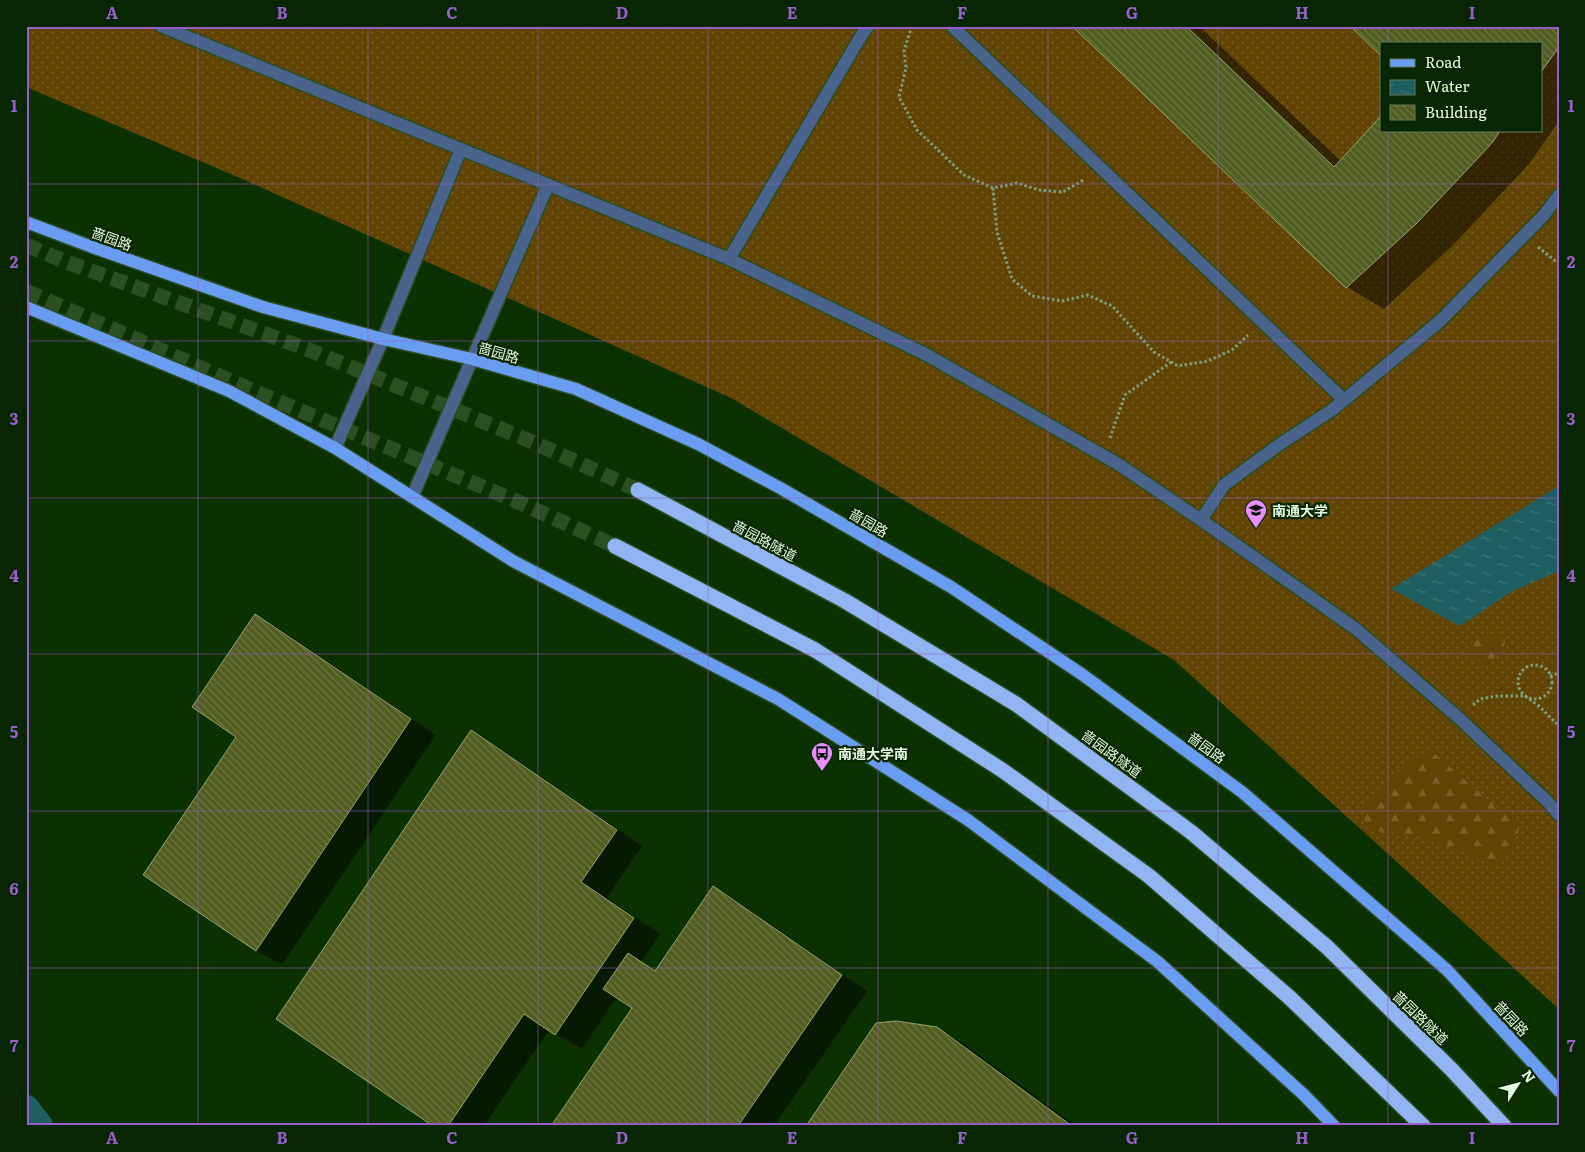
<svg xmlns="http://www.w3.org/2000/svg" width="1585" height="1152" viewBox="0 0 1585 1152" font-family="Literata,'Noto Sans SC',serif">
<defs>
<pattern id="grass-dots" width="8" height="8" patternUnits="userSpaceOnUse" patternTransform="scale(1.25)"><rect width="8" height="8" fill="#614404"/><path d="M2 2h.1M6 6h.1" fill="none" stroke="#786028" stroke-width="1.8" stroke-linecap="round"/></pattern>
<pattern id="forest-firs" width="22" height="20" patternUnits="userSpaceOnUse" patternTransform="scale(1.25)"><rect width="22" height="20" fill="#614404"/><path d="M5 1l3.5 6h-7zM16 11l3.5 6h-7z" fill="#786028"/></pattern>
<pattern id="water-ripples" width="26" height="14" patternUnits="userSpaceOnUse" patternTransform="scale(1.25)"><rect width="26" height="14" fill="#1e5f62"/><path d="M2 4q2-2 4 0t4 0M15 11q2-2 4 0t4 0" fill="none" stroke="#3f7778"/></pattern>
<pattern id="building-back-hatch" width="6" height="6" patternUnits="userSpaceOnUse" patternTransform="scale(1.25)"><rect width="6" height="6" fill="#515d20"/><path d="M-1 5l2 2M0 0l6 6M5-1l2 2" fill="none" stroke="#6a7540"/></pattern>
</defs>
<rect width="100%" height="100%" fill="#0b3101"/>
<path fill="url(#grass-dots)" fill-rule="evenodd" d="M26,26H1559V1009L1174,660L731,398L240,178L26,87ZM1381,44H1541V131H1381Z"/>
<g fill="url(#forest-firs)">
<path d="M1496,636L1504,638C1508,649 1495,657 1487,663H1478L1467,660L1465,651L1476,638Z"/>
<path d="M1429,749L1520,827L1511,851L1494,865L1454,848L1412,835L1368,830L1362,810L1396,772Z"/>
</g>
<path fill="url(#water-ripples)" d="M1559,486V571L1511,592L1460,626L1391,589Z"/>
<g fill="#0007">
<path d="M1074,26H1199L1341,161L1381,117V131H1541V44H1381V54L1352,26H1559V121L1529,164L1454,244L1384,309L1347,287Z"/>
<path d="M255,615L281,630L436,735L282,965L256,950L238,736Z"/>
<path d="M471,732L497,747L642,846L607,898L660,934L641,962L656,971L713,888L739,903L867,991L774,1126H552L633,1008L617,997L582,1049L549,1030L484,1126H435Z"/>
<path d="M937,1028L963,1043L1076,1126H807Z"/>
</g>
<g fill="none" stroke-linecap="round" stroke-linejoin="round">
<path stroke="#1e5f62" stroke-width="28" d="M26,1109L39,1126"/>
</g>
<g fill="url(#building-back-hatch)" stroke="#96a567">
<path d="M1072,26H1186L1334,167L1381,116V131H1500L1492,143L1417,223L1346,288Z"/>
<path d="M1350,26H1559V47L1541,72V44H1381V56Z"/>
<path d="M255,614L411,719L256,951L143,875L236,737L192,707Z"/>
<path d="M471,730L617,830L581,882L634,918L555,1035L524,1014L448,1126H433L276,1019Z"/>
<path d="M713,886L842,975L738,1126H551L632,1008L603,989L628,953L655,971Z"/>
<path d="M896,1021L937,1027L1072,1126H806L876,1023Z"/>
</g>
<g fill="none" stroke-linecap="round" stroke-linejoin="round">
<g stroke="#2c4f22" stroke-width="15" stroke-dasharray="15 8" stroke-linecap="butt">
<path d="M26,245L64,261L307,349L535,443L638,490"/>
<path d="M26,291L268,397L516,501L615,546"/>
</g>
<g stroke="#294d20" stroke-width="15">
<g id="minor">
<path d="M161,26L729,259L927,355L1118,464L1201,520L1356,629L1460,719L1549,803L1559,815"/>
<path d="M952,26L1344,400"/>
<path d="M729,259L861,36L868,26"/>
<path d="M335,448L383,339L461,149"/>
<path d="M412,497L548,185"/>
<path d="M1201,520L1224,485L1280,444L1332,410L1440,321L1544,215L1559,195"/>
</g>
</g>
<g stroke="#294d20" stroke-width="15">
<g id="major">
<path d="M26,222L92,247L263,307L383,339L472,359L576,389L698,444L782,489L951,587L1083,675L1242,792L1447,970L1559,1091"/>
<path d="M26,307L229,391L335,448L513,561L778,699L968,820L1158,962L1304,1095L1334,1126"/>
</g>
</g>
<g stroke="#294d20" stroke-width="18">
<g id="highway">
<path d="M638,490L845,601L1016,704L1191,832L1327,947L1451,1069L1504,1126"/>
<path d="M615,546L815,650L1002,770L1149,876L1289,997L1423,1126"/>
</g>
</g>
<g stroke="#7f9c78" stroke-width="3" stroke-dasharray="2.5 2.5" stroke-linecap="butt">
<path d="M912,26L904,50L906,68L899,97L917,130L964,175L993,188L1017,183L1039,190L1063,192L1085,179"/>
<path d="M993,188L997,232L1012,279L1032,296L1062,301L1088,295L1112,306L1154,352L1178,366L1208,361L1232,350L1248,335"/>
<path d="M1538,247L1559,264"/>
<path d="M1110,438L1125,395L1171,362"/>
<circle cx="1535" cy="682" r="17"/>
<path d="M1550,676L1559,673"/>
<path d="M1473,705L1480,699L1497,696H1525L1539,706L1559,726"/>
</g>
<use href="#minor" stroke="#4a638c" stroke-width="12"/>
<use href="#major" stroke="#699df1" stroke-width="12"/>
<use href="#highway" stroke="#90b5f2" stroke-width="15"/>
</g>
<path fill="none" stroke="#9560c7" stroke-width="1" stroke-opacity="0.55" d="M198,26V1126M368,26V1126M538,26V1126M708,26V1126M878,26V1126M1048,26V1126M1218,26V1126M1388,26V44M1388,131V1126M26,184H1559M26,341H1559M26,498H1559M26,654H1559M26,811H1559M26,968H1559"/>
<defs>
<g id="university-pin" transform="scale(1.125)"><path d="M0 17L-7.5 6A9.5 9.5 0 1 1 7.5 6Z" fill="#e98efe" stroke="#092603"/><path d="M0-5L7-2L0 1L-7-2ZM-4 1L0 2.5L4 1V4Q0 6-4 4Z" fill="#111"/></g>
<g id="bus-pin" transform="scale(1.125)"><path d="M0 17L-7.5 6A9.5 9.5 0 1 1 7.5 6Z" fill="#e98efe" stroke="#092603"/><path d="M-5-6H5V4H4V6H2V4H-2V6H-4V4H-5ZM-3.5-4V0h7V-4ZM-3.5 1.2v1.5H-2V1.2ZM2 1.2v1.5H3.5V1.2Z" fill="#111"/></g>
</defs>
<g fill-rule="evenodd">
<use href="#university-pin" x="1256" y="510"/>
<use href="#bus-pin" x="822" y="753"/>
</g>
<g text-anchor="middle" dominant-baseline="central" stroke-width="4.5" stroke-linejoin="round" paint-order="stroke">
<g font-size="14" fill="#e4fadf" stroke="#092603">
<text transform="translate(112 238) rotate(20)">啬园路</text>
<text transform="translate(499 352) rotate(16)">啬园路</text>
<text transform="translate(869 522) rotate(30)">啬园路</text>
<text transform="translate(765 540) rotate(28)">啬园路隧道</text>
<text transform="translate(1207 747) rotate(36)">啬园路</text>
<text transform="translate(1112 753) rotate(36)">啬园路隧道</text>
<text transform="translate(1421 1017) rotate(44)">啬园路隧道</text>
<text transform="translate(1512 1018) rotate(47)">啬园路</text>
</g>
<g font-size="14" font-weight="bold" fill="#e4fadf" stroke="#092603" text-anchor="start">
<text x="1272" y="510">南通大学</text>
<text x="838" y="753">南通大学南</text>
</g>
</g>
<rect width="1585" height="1152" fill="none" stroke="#092603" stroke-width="55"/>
<rect x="1380" y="42" width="162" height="90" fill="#092603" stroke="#617b5b"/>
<rect x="1390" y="59" width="25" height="8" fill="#699df1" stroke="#617b5b"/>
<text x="1425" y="68" font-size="15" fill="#e4fadf">Road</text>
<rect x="1390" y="80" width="25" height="15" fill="url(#water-ripples)" stroke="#617b5b"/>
<text x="1425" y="92" font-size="15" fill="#e4fadf">Water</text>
<rect x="1390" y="105" width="25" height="15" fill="url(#building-back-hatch)" stroke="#617b5b"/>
<text x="1425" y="118" font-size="15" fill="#e4fadf">Building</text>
<g transform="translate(1518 1084) rotate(54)" stroke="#092603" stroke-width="4" paint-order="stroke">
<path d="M0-4L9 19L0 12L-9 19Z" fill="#e4fadf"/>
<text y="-8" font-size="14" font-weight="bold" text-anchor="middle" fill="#e4fadf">N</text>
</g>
<rect x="28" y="28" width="1530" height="1096" fill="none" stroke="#9560c7" stroke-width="2"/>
<g font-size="16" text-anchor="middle" font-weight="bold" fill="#9560c7">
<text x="112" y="19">A</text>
<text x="282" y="19">B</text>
<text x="452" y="19">C</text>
<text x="622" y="19">D</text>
<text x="792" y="19">E</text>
<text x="962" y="19">F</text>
<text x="1132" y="19">G</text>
<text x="1302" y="19">H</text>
<text x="1472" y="19">I</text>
<text x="14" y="112">1</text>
<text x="1571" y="112">1</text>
<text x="14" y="268">2</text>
<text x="1571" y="268">2</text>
<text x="14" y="425">3</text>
<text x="1571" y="425">3</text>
<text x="14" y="582">4</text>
<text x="1571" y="582">4</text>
<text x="14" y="738">5</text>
<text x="1571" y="738">5</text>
<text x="14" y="895">6</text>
<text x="1571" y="895">6</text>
<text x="14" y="1052">7</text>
<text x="1571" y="1052">7</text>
<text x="112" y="1144">A</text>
<text x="282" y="1144">B</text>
<text x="452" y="1144">C</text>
<text x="622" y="1144">D</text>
<text x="792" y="1144">E</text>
<text x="962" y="1144">F</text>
<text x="1132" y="1144">G</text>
<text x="1302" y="1144">H</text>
<text x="1472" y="1144">I</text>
</g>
</svg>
